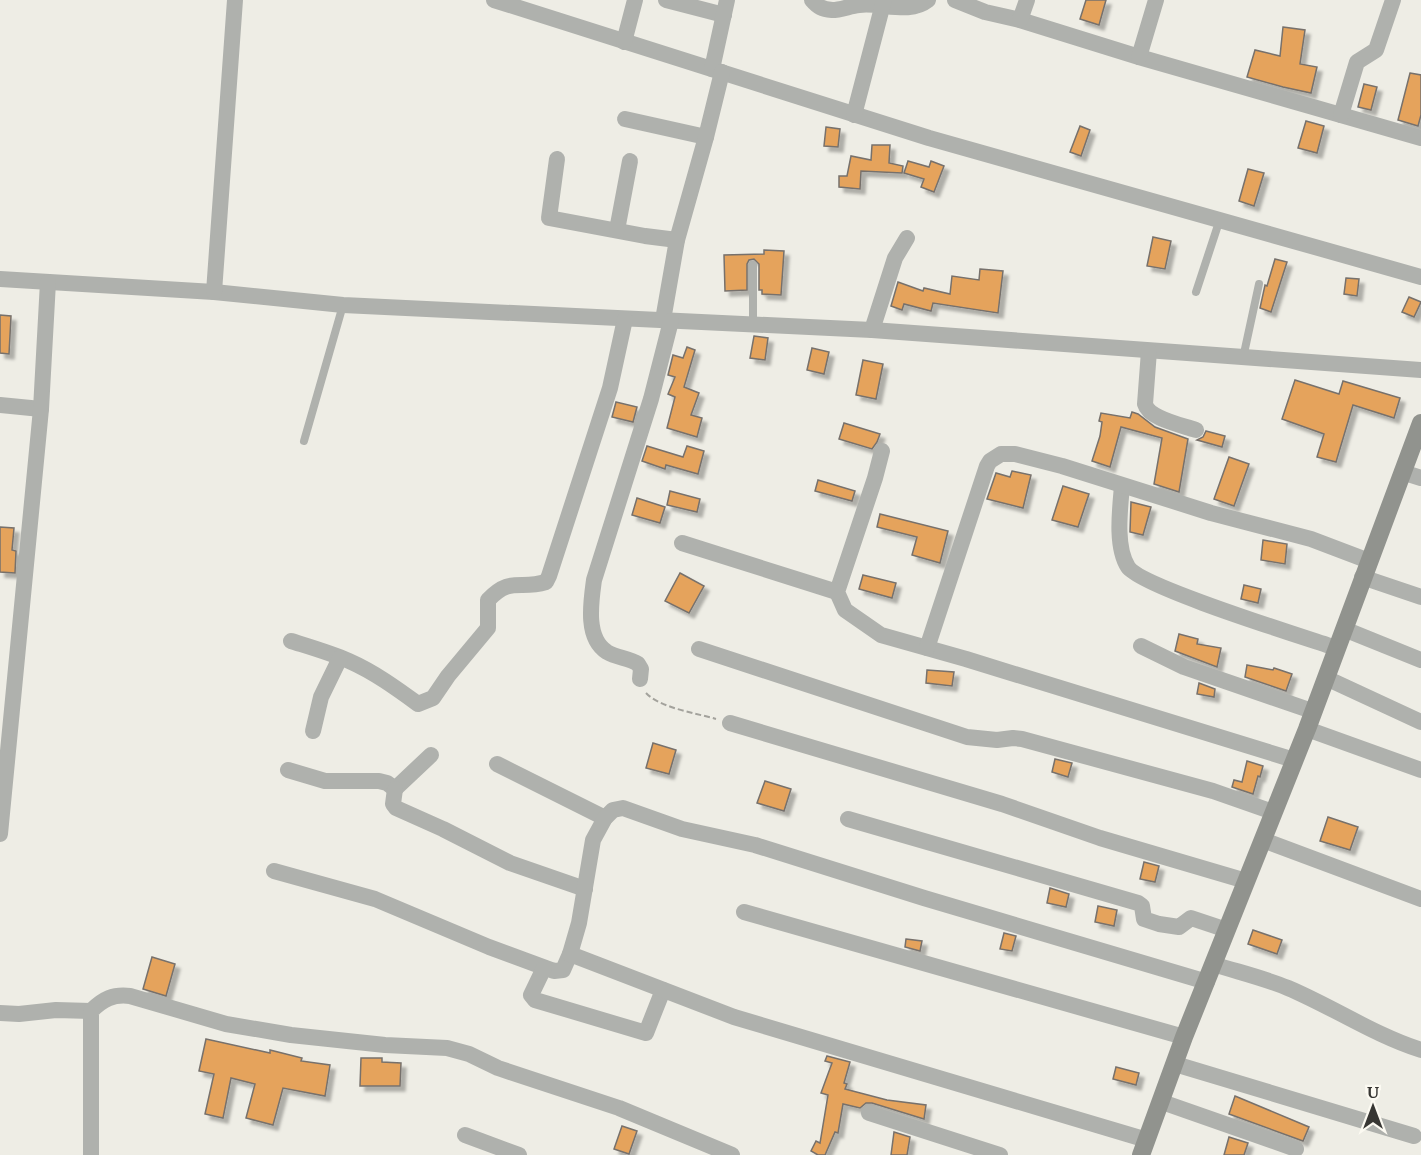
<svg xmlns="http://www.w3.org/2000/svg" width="1421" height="1155" viewBox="0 0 1421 1155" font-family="Lora,serif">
<defs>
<filter id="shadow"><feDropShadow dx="5" dy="5" stdDeviation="1.5" flood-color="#0004"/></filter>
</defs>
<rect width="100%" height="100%" fill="#eeede5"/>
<g fill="#e5a35b" stroke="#77716c" stroke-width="1.5" filter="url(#shadow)">
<path d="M1086,0H1106L1099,25L1080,19Z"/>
<path d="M1283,27L1305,30L1300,64L1317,67L1311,93L1283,87L1247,77L1255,50L1280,56Z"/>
<path d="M1410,73L1421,75V115L1418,126L1398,120Z"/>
<path d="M1364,84L1377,87L1371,110L1358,107Z"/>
<path d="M1306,121L1324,126L1317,153L1298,148Z"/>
<path d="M1080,126L1090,130L1081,156L1070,152Z"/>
<path d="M826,127L840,129L838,147L824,146Z"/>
<path d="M872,145H890L889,163L903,166L902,173L861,171L860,189L839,187V176H847L851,156L871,160Z"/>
<path d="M908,161L929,167L931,161L944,166L934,192L921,187L924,179L904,173Z"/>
<path d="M1248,169L1264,173L1254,206L1239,201Z"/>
<path d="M1153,237L1171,241L1165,269L1147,266Z"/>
<path d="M764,250L784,251L781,295L762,294V290H759V264L754,259L749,260L747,264V290L725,291L724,255L764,254Z"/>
<path d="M1275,259L1287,262L1271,312L1260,308L1265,285L1267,286Z"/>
<path d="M980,269L1003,271L998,313L933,303L931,311L904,304L902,310L891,306L898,282L923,291L924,288L950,294L952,276L979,280Z"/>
<path d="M1346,278L1359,279L1357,296L1344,294Z"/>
<path d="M1409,297L1421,302L1414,317L1402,312Z"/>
<path d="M0,315L11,316L9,354L0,353Z"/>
<path d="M754,336L768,338L765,360L750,358Z"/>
<path d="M687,347L695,350L684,387L699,393L691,415L702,418L697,437L667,428L675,397L668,394L675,377L668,375L673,355L683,358Z"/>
<path d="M812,348L829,352L824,374L807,370Z"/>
<path d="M863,360L883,364L876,399L856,395Z"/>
<path d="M1295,380L1339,394L1343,381L1400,398L1394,418L1353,405L1336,462L1317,457L1324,434L1282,419Z"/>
<path d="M616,402L637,407L633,422L612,417Z"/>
<path d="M1132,412L1138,414L1155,427L1188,439L1179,492L1154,484L1162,438L1121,427L1110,467L1092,461L1100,436L1102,422L1099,421L1101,413L1130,418Z"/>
<path d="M844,423L880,434L877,442L872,449L839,439Z"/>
<path d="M1206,431L1225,436L1222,447L1197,440L1203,437Z"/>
<path d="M647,446L683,457L687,446L704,451L698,474L666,465L665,469L642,461Z"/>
<path d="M1229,457L1249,464L1234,506L1214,499Z"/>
<path d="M1012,471L1031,475L1023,508L987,499L996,473L1010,477Z"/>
<path d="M818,480L855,491L852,501L815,491Z"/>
<path d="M1063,486L1089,494L1078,527L1052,520Z"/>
<path d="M670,491L700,499L697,512L667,505Z"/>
<path d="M637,498L665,507L660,523L632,515Z"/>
<path d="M1131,502L1151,507L1143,535L1130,532Z"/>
<path d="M880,514L948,531L940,563L912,555L917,537L877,527Z"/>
<path d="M0,527L14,528L12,550L16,551L15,573L0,572Z"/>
<path d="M1263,540L1287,544L1285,564L1261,560Z"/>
<path d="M680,573L704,586L689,613L665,601Z"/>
<path d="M863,575L896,583L892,598L859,589Z"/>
<path d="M1244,585L1261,589L1258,603L1241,599Z"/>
<path d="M1179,634L1198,639L1197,644L1221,648L1217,667L1175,651Z"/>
<path d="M1247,665L1273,670L1274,668L1292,674L1286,691L1245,677Z"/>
<path d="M927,670L954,672L952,686L926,683Z"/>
<path d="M1199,683L1215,689L1214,697L1197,694Z"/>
<path d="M653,743L676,750L669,774L646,768Z"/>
<path d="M1055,759L1072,763L1068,777L1052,772Z"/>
<path d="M1247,761L1263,766L1260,777L1258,776L1253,794L1232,787L1234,780L1242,782Z"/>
<path d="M765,781L791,789L784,811L757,803Z"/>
<path d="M1328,817L1358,827L1350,850L1320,841Z"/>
<path d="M1144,862L1159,866L1155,882L1140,879Z"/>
<path d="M1050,888L1069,894L1066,907L1047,903Z"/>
<path d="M1098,906L1117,910L1114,926L1095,922Z"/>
<path d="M1253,930L1282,940L1277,954L1248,944Z"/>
<path d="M1004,933L1016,936L1012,951L1000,949Z"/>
<path d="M906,939L922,941L920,951L905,947Z"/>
<path d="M152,957L175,964L166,996L143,989Z"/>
<path d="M206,1039L270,1053V1050L302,1058L301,1061L330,1065L325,1096L283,1088L273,1125L246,1118L255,1084L231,1078L223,1118L205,1114L214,1074L199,1071Z"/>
<path d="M827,1056L850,1062L844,1083L847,1084L845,1089L887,1100L926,1105L924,1119L872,1103H866L860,1108L843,1104L838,1133L835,1132L825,1155H818L811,1151L816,1141L820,1143L828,1095L821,1093L832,1063L825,1061Z"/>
<path d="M361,1058H382V1062L401,1063L400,1086H360Z"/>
<path d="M1116,1067L1139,1073L1136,1085L1113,1079Z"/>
<path d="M1235,1096L1309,1127L1303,1141L1229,1114Z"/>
<path d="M622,1126L637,1131L629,1154L614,1149Z"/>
<path d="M894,1132L910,1137L907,1155H891Z"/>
<path d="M1229,1137L1248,1143L1244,1155H1224Z"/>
</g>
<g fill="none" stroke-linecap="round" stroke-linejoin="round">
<path stroke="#a3a29c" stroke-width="2" stroke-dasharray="6 3" stroke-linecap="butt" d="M646,693C660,708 696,713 716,719"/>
<g stroke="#afb1ad" stroke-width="8">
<path d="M753,265V324"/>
<path d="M1196,292L1220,219"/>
<path d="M1243,358L1259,284"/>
<path d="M304,441L343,305"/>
</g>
<g stroke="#afb1ad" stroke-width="16">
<path d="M494,0L929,138L1421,277"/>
<path d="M666,0L724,15"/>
<path d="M812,0C818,7 822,9 832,10C841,10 850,6 859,5C882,2 909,15 928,0"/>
<path d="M955,0L985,12L1020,20L1139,57L1421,138"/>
<path d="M1020,20L1027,0"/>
<path d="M624,42L635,0"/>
<path d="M1139,57L1156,0"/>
<path d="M712,69L727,0"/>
<path d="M854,115L884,0"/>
<path d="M1341,115L1357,62L1376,50L1393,0"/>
<path d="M625,119L706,137"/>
<path d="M557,159L549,218L645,236L677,240"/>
<path d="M617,230L630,161"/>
<path d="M0,279L214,292L343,305L872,330L1421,370"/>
<path d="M214,292L235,0"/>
<path d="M663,320L677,240L706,137L722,72"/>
<path d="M872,330L895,258L907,238"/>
<path d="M1149,351L1145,404C1149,419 1182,425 1196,430"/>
<path d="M0,405L41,409"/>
<path d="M882,451L875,478L837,592L845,610L881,635L966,659L1294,760"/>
<path d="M1402,472L1421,478"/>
<path d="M1122,486C1120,509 1115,547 1128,567C1141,587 1304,637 1336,648"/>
<path d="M682,543L837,592"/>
<path d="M1362,577L1421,597"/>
<path d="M1344,629L1421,660"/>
<path d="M291,641C310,647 331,653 349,661C374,672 396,688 418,704L433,698L448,676L488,628V600C511,576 519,590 546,582L549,576L610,388L625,319"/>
<path d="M1141,646L1184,667L1312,711"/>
<path d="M927,648L987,466L990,461L1001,454H1015L1062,466L1211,513L1311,539L1369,561"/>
<path d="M699,649L967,737L997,740L1013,738L1022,739L1213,791L1273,812"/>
<path d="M1326,678L1421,722"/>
<path d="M640,679L641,669L638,664C629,658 617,658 607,652C585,638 591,602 594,580L651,399L671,321"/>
<path d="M730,723L1002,804L1100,838L1246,881"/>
<path d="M1307,729L1421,770"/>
<path d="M313,731L321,697L340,658"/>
<path d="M497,764L605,818"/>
<path d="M288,770L325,781H379L387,783L395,789L431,755"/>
<path d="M395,789L393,804L396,808L443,829L510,863L585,889"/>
<path d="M848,819L1138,903L1142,906L1144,919L1159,924L1179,927L1191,918L1227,930"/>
<path d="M0,834L41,409L48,282"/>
<path d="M1263,840L1421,899"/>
<path d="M274,871L375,899L489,947L554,971L563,970L570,954"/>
<path d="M744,912L1184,1037"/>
<path d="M1213,964C1238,972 1264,978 1288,988C1333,1007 1374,1035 1421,1050"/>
<path d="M544,968L531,995L535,1000L646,1033L663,990"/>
<path d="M0,1013L19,1014L56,1010L91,1011"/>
<path d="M1175,1064L1414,1136"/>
<path d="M1162,1102L1296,1149"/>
<path d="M869,1113L1000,1155"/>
<path d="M465,1135L519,1155"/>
<path d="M1147,1140L734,1017L570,954L579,923L593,840L605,818L613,810L623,808L682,829L755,845L924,898L1207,982"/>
<path d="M91,1155V1011C103,999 113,994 130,996L226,1024L291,1035L385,1045L447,1048L469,1054L498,1068L619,1108L732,1155"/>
</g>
<path stroke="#91938e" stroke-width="18" d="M1141,1155L1184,1037L1307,729L1421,423"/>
</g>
<g transform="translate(1373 1107)" stroke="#fcfaf2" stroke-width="4.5" paint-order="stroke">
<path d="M0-4.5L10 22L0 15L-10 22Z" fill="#373633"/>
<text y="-9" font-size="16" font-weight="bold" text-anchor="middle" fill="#373633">U</text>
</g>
</svg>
